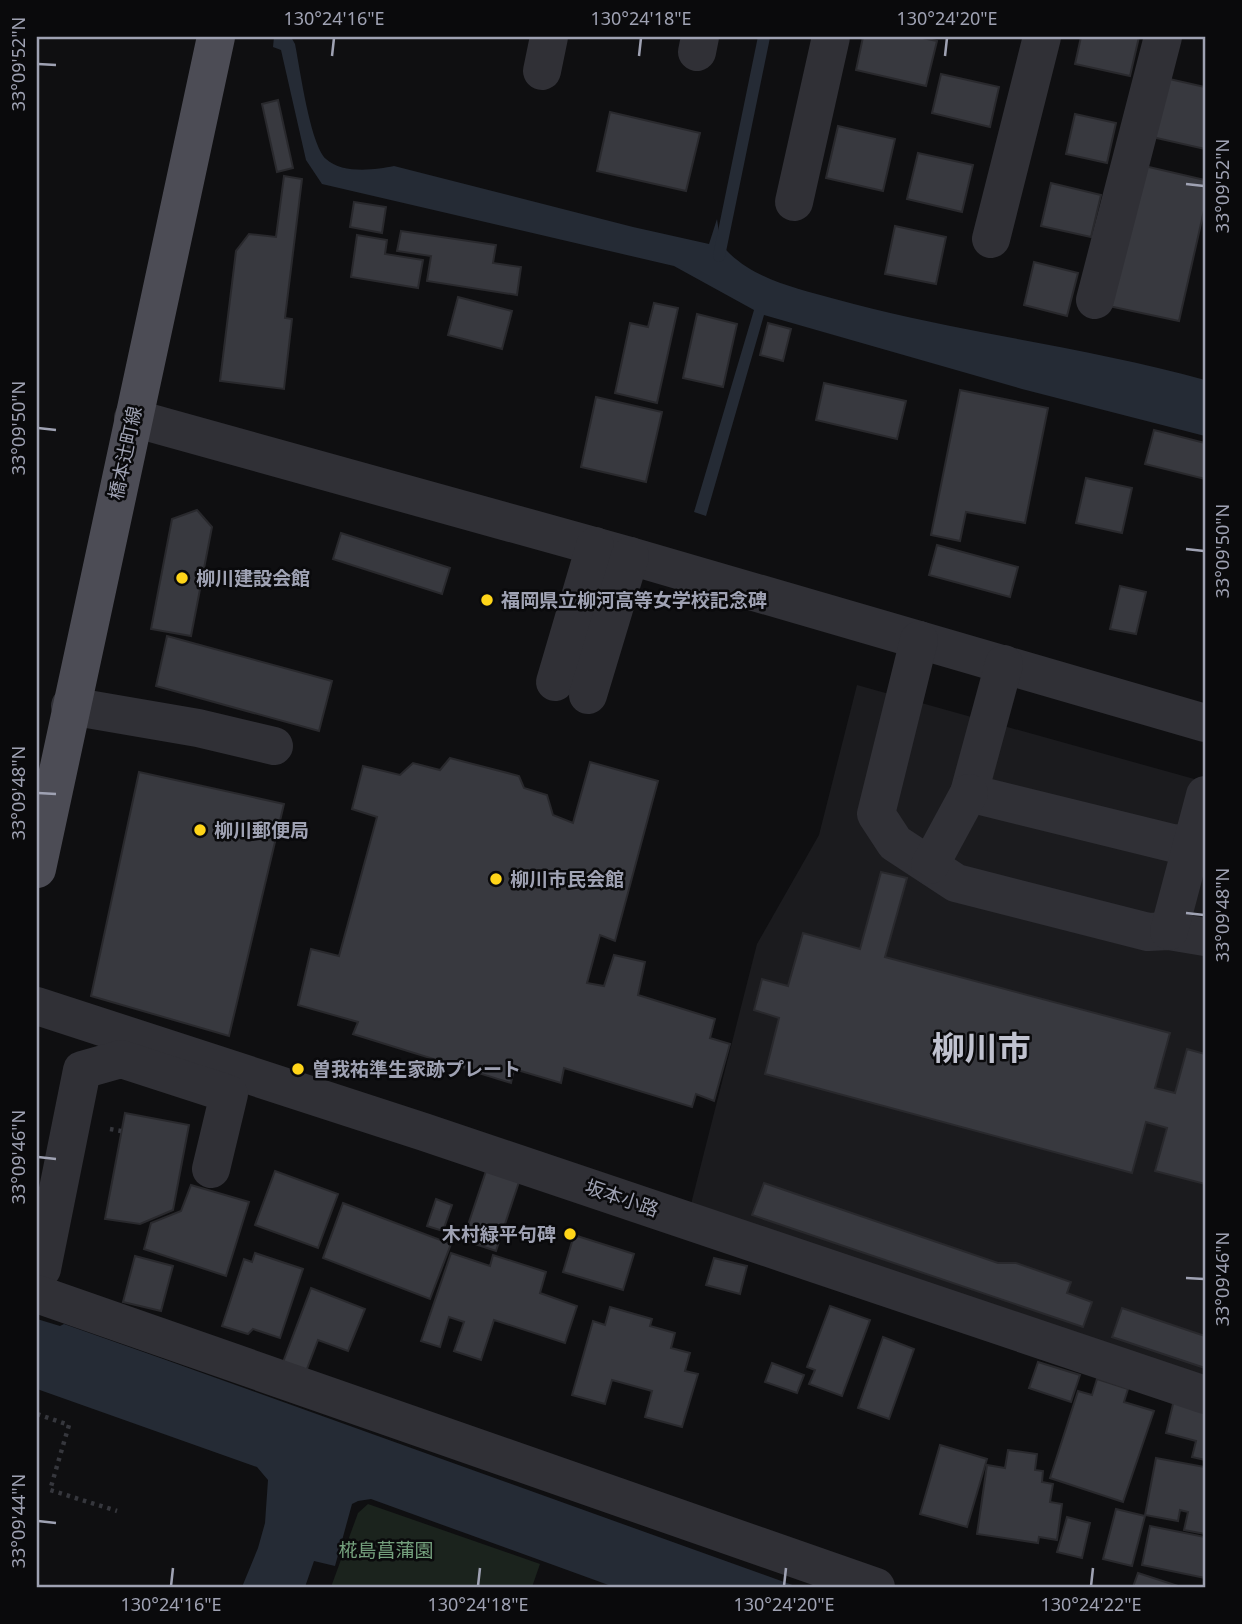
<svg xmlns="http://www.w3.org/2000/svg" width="1242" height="1624" viewBox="0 0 1242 1624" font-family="'Noto Sans','Noto Sans JP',sans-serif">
<rect width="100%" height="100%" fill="#0f0f11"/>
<path fill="#1b1b1e" d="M857,685L1205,782V1380L690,1208L757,944L819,835Z"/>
<path fill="#1b231d" d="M368,1504L540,1564L532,1587H331L358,1513Z"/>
<g fill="#252b35">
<path d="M274,37H291L295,44C300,68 310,144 326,159C342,174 375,170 394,166L633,227L709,244L717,219C719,231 719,244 729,253C757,280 798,289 835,299C885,313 935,323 986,333C1060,347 1133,360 1205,380V436L1022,389L764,315L706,516L694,512L754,310L674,266L322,184L306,160L281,50L273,47Z"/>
<path d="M37,1319L60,1326L64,1324L166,1360L798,1587H614L371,1499L358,1501L352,1504L335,1566L314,1561L305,1587H242L258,1548L265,1523L268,1480L257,1467L37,1389Z"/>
</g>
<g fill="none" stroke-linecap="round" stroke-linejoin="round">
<path stroke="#252b35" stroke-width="12" d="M719,256L764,37"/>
</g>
<g fill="#38393f" stroke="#29292d" stroke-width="2">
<path d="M863,37H918L937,41L926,86L856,70Z"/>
<path d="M1081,37H1139L1130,76L1075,64Z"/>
<path d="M941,74L999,87L990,127L932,113Z"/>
<path d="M1165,78L1205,87V149L1152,137Z"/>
<path d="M278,100L293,168L277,172L262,104Z"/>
<path d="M610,112L700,133L686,191L597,171Z"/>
<path d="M1075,114L1116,123L1107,163L1066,154Z"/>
<path d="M838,126L895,139L883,191L826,178Z"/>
<path d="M918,153L973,165L962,212L907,199Z"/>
<path d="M1136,164L1205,180V206L1179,321L1104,305Z"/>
<path d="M284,176L302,179L285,318L292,319L284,389L220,381L236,251L249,234L276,237Z"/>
<path d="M1051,183L1101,195L1091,237L1041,226Z"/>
<path d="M354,202L386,207L382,233L350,227Z"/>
<path d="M895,226L946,237L936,284L885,274Z"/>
<path d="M401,231L496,245L493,263L521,267L517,295L427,281L431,256L397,251Z"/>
<path d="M357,235L387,240L385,254L423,260L418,288L351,277Z"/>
<path d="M1034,262L1078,273L1067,316L1024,305Z"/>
<path d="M458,297L512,311L502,349L448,335Z"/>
<path d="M654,303L678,308L657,403L615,393L630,323L648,327Z"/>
<path d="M697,314L737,324L723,387L683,378Z"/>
<path d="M768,323L791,329L783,361L760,355Z"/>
<path d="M824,383L906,401L897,439L816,420Z"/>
<path d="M960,390L1048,408L1025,523L966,512L960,541L931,535Z"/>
<path d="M596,397L662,412L646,482L581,467Z"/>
<path d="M1154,430L1205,443V479L1145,464Z"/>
<path d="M1086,478L1132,488L1122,533L1076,523Z"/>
<path d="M197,510L212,527L191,636L151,629L172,519Z"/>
<path d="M341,533L450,568L442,594L333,559Z"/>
<path d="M937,545L1018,567L1010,597L929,575Z"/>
<path d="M1120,586L1146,592L1136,634L1110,629Z"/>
<path d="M167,636L332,681L319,731L156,686Z"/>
<path d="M450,758L519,776L524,788L547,795L553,815L573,823L590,762L658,781L615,941L600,935L587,983L604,986L614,955L645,962L638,995L715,1019L710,1038L730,1044L714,1101L696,1094L692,1107L564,1068L561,1083L514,1069L511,1083L353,1034L358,1022L298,1005L311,949L339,956L377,817L352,809L363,766L400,775L413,763L440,770Z"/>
<path d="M139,772L284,804L229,1036L91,996Z"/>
<path d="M881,872L907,878L885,957L1170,1033L1155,1088L1175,1093L1187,1049L1205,1054V1184L1155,1171L1167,1128L1146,1122L1132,1173L765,1074L779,1018L754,1010L762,979L788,986L803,933L860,949Z"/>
<path d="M125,1113L189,1125L173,1210L140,1224L105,1219Z"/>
<path d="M275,1171L338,1194L318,1248L255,1225Z"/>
<path d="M486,1171L519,1182L496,1251L463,1240Z"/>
<path d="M764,1183L998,1263H1016L1071,1282L1067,1293L1092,1302L1083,1327L752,1215Z"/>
<path d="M191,1185L249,1202L226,1276L144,1249L151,1223L181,1211Z"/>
<path d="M436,1199L452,1205L443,1231L427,1226Z"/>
<path d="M343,1203L451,1244L430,1299L323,1258Z"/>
<path d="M574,1235L634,1254L623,1290L563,1272Z"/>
<path d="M255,1253L303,1269L280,1338L253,1329L248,1334L222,1326L244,1259L252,1262Z"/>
<path d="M451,1253L490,1266L493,1255L546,1272L540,1293L577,1306L565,1343L494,1320L481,1360L454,1351L464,1322L449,1317L440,1347L421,1341Z"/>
<path d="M135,1256L173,1266L161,1311L123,1302Z"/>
<path d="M714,1258L747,1266L740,1294L706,1285Z"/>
<path d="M311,1288L365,1309L348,1351L318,1340L305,1374L282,1365Z"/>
<path d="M830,1306L870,1320L842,1396L809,1384L815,1370L807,1367Z"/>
<path d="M610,1307L652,1319L650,1326L675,1333L671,1348L690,1353L685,1371L698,1374L682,1427L645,1417L652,1391L612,1380L605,1404L572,1395L593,1321L605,1325Z"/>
<path d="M1122,1308L1205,1336V1368L1112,1337Z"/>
<path d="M883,1337L914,1349L889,1419L858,1408Z"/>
<path d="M1038,1362L1080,1375L1071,1402L1029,1388Z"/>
<path d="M772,1363L804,1375L797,1393L765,1382Z"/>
<path d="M1097,1379L1128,1389L1124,1402L1154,1411L1123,1502L1050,1478L1078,1391L1092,1395Z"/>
<path d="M1174,1400L1205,1413V1460L1192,1457L1196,1441L1166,1433Z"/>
<path d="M940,1445L987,1459L967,1527L920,1514Z"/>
<path d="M1008,1450L1037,1454L1035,1470L1043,1471L1042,1482L1053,1484L1050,1502L1062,1504L1057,1540L1039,1537L1038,1543L977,1534L987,1465L1005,1468Z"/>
<path d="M1156,1458L1205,1467V1534L1184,1530L1188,1512L1180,1510L1178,1521L1145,1515Z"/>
<path d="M1116,1509L1145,1516L1132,1566L1103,1559Z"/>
<path d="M1067,1517L1090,1523L1082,1558L1057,1552Z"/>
<path d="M1150,1526L1205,1537V1578L1142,1565Z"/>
<path d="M1138,1573L1181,1587H1133Z"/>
</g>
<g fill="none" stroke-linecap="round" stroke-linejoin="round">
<g stroke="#36373d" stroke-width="4.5" stroke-dasharray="3.5 5" stroke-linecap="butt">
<path d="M110,1129L121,1131"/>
<path d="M37,1414L69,1425L50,1490L117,1511"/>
</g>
<g stroke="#303036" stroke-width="38">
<path d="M697,52L700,37"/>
<path d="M542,71L549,37"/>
<path d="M794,202L831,37"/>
<path d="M991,239L1042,37"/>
<path d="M1095,300L1163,37"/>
<path d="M133,418L630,556L1205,723"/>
<path d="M919,640L876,814L895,843L956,883L1148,932L1169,931L1205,937"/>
<path d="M1004,664L969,793L1172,843L1205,844"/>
<path d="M555,682L595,546"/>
<path d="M588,695L630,556"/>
<path d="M70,706L198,728L274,746"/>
<path d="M930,865L969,793"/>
<path d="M1169,931L1205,795"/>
<path d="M37,1006L424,1132L1205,1395"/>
<path d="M42,1269L82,1070L121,1059L229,1094L211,1169"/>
<path d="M37,1294L876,1587"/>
</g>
<path stroke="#4c4c55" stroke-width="38" d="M37,869L216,37"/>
</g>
<path fill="none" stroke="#9fa2b3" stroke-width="2.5" d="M332,56L334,38M639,56L641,38M945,56L947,38M38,64L56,65M1186,184L1204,186M38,428L56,430M1186,549L1204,551M38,793L56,794M1186,913L1204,915M38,1157L56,1159M1186,1278L1204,1279M38,1521L56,1523M171,1586L173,1568M478,1586L480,1568M784,1586L786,1568M1091,1586L1093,1568"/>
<g fill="#ffd519" stroke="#0a0a0c" stroke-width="2.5">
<circle cx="182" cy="578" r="7"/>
<circle cx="487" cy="600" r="7"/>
<circle cx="200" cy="830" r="7"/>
<circle cx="496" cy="879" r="7"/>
<circle cx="298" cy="1069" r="7"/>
<circle cx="570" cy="1234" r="7"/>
</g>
<g text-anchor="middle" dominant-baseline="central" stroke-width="5" stroke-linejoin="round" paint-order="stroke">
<g font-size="19" fill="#9fa2b3" stroke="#0a0a0c">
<text transform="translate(125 453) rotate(-78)">橋本辻町線</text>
<text transform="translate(622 1198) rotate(19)">坂本小路</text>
</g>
<g font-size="19" font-weight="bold" fill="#9fa2b3" stroke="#0a0a0c" text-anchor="start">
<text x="196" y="578">柳川建設会館</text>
<text x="501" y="600">福岡県立柳河高等女学校記念碑</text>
<text x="214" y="830">柳川郵便局</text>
<text x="510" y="879">柳川市民会館</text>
<text x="312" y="1069">曽我祐準生家跡プレート</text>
<text x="556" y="1234" text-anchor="end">木村緑平句碑</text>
</g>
<g font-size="19" fill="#74a07d" stroke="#0a0a0c">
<text x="386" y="1550">椛島菖蒲園</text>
</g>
<g font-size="33" font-weight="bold" fill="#c0c2cf" stroke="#0a0a0c">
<text x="981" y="1047">柳川市</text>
</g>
</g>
<rect width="1242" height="1624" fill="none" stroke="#0a0a0c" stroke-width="77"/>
<rect x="38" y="38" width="1166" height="1548" fill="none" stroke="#9fa2b3" stroke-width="2.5"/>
<g font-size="18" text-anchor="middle" fill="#9fa2b3">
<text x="334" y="25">130°24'16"E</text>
<text x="641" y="25">130°24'18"E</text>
<text x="947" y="25">130°24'20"E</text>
<text transform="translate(19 64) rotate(-90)" y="6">33°09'52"N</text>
<text transform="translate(1223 186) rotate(-90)" y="6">33°09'52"N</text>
<text transform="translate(19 428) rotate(-90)" y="6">33°09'50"N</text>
<text transform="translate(1223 551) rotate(-90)" y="6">33°09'50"N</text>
<text transform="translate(19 793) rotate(-90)" y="6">33°09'48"N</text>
<text transform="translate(1223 915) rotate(-90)" y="6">33°09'48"N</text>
<text transform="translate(19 1157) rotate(-90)" y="6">33°09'46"N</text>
<text transform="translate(1223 1279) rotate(-90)" y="6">33°09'46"N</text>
<text transform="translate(19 1521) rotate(-90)" y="6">33°09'44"N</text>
<text x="171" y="1611">130°24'16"E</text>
<text x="478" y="1611">130°24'18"E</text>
<text x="784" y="1611">130°24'20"E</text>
<text x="1091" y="1611">130°24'22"E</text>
</g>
</svg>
